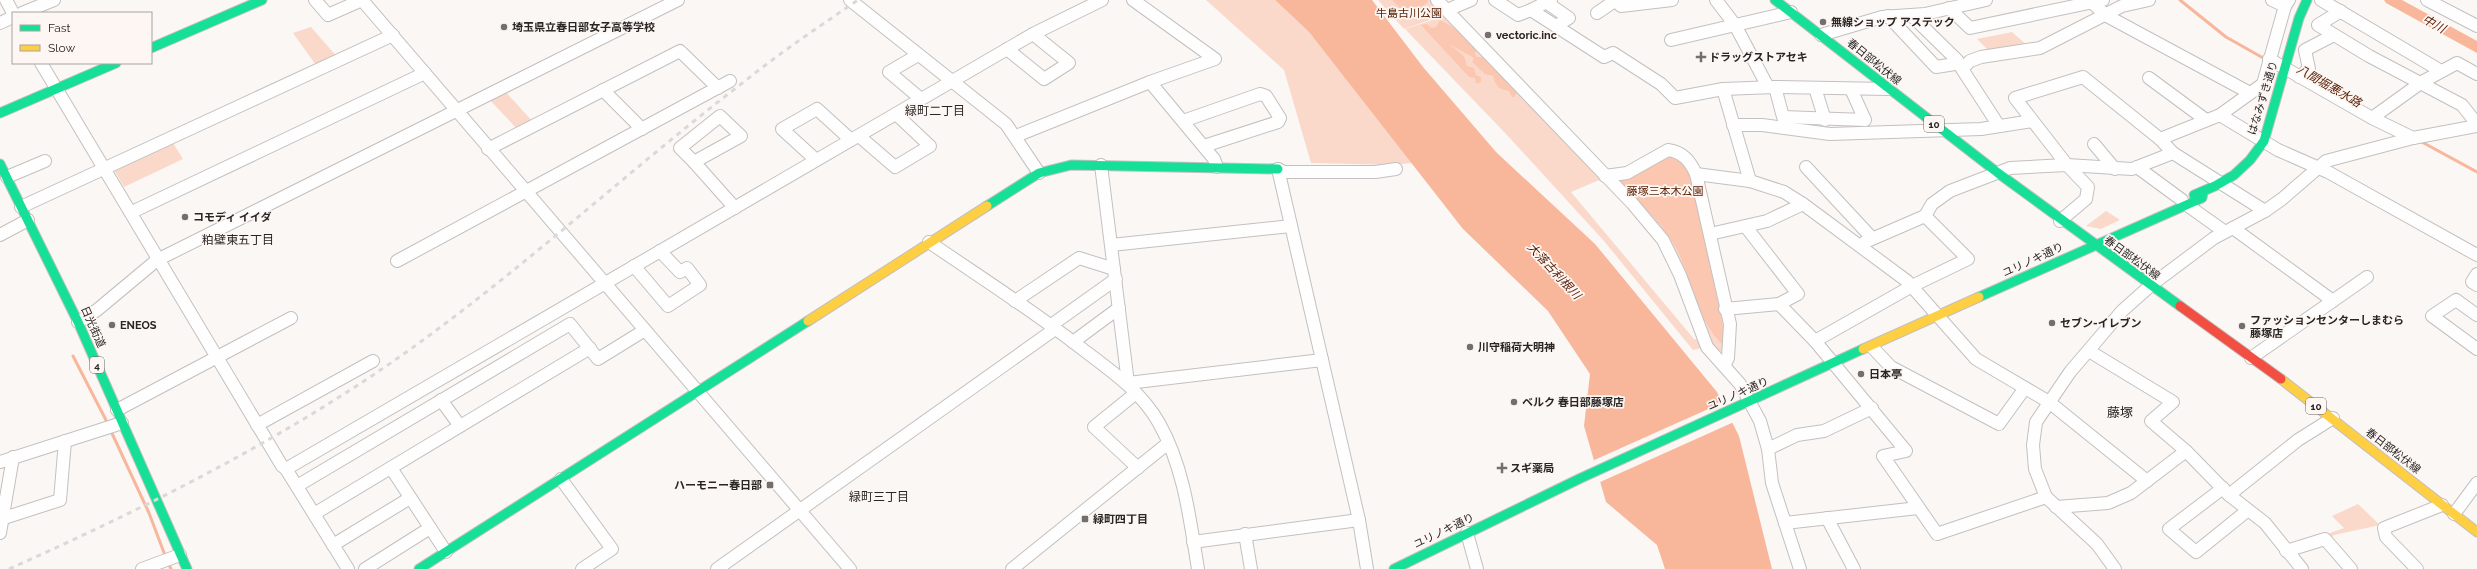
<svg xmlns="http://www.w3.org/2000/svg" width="2477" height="569" viewBox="0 0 2477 569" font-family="Raleway,'Noto Sans JP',sans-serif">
<rect width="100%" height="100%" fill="#fbf7f5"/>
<g fill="#fad9cb">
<path d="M1206,0H1275L1309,32L1412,163L1393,165L1311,163L1284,70Z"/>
<path d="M1378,0H1433L1447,14L1404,29Z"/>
<path d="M1448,15L1604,178L1571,192L1694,339L1702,341L1680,266L1610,177L1687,162L1727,333L1726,352L1717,351L1713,346L1693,350L1604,241L1507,135L1405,29Z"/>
<path d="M311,27L338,58L318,68L293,33Z"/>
<path d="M2012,32L2029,47L1990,52L1977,39Z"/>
<path d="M504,90L534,123L518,130L488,98Z"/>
<path d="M173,143L183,159L124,187L114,170Z"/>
<path d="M2106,211L2120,220L2101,229L2086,226Z"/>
<path d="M2358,504L2380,525L2334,535L2330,540L2327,536L2330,533L2344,528L2332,516Z"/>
</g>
<g fill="#fcc7b0">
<path d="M1392,0H1427L1429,1L1417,11L1404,12Z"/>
<path d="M1440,20L1460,31L1477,49L1475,54L1477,57H1486L1517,90L1515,97H1512L1509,91C1499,89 1496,87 1493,76L1485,74L1472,62L1474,58L1449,44L1464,56L1467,66L1474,68L1476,75L1481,77V82L1476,84L1475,78L1469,77L1421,25L1427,24L1431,28L1436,27Z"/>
<path d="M1671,155L1681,159L1691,176L1723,327L1722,344C1697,320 1692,279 1676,248C1662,222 1638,202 1619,180L1632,176Z"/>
</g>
<path fill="#f8b69a" d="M1275,0H1372L1423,67L1496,152L1595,244L1717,392L1739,436L1772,569H1665L1657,545L1606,502L1584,426L1590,374L1548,311L1463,229L1309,32Z"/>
<path fill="#fbf7f5" d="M1724,402L1734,422L1598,483L1592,461Z"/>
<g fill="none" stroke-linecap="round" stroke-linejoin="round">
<g stroke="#f8b69a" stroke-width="3">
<path d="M2180,0L2226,37L2265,59"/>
<path d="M2420,141L2477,172"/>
<path d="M73,356L108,424"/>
<path d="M110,429L149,513L166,558"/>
<path d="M168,563L171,569"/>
</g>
<path fill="#f8b69a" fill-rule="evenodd" d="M2384,0H2402L2477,41V53L2386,3Z"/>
<g stroke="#c3c0bf" stroke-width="14">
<g id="street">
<path d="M6,0L13,13"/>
<path d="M315,0L328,15L362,0"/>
<path d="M362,0L850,569"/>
<path d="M850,0L1006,124L1039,173"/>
<path d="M1437,0L1632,203L1663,240L1680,275L1707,347L1740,384L1760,421L1768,449L1772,483L1800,569"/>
<path d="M1495,0L1518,15L1531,10"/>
<path d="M1551,0L1531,10L1604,57L1613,53L1661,84L1675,98L1723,89L1750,181"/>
<path d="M1615,0L1621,6L1672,0"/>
<path d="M1716,0L1735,25L1768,87"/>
<path d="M2089,0L2107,16L2250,93"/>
<path d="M2272,0L2285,6"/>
<path d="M2321,0L2441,71"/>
<path d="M2427,0L2477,26"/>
<path d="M1546,2L1569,18L1556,26"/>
<path d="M1949,8L1970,28L2103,0"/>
<path d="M1447,10L1471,0"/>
<path d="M2341,11L2318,25L2369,56L2462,105L2477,124"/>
<path d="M22,13L54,0"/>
<path d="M1597,13L1616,0"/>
<path d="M1888,16L1936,67L1955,64L1957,60L1911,15"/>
<path d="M0,23L13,17"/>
<path d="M1821,35L1882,17L1925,14L1986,0"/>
<path d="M1671,40L1791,12"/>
<path d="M1007,49L1044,79L1069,63L1033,34"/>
<path d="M918,55L889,72L921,99"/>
<path d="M2269,59L2372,118L2413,138"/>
<path d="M41,63L282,466L286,469L348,569"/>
<path d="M2299,77L2309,69L2305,50L2334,35"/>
<path d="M2149,78L2206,120"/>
<path d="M1150,82L1214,159L1217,167"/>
<path d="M1775,87L1783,117L1865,120L1851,89"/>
<path d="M1815,88L1825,120"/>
<path d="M1723,89L1775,87L1888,89"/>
<path d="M603,90L642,129"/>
<path d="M2220,115L2278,150L2328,172L2477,255"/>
<path d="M720,116L741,136L694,162L680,148Z"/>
<path d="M2372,118L2422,82L2457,63L2477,74"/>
<path d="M1183,121L1260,94L1266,96L1280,118L1278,122L1204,146"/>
<path d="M1733,125H1762L1830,134L1981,129L2032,121"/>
<path d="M1999,126L1962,69L1970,61L1981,57L2040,48L2122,6L2149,0"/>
<path d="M859,136L895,167L930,146L896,114"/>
<path d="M1016,136L1150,82L1215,59L1133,0"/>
<path d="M2094,144L2115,169"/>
<path d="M488,149L680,51L718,88"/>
<path d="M816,160L782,129L817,109L851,140"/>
<path d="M694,162L735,208"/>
<path d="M1101,165L1128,383L1322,360"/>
<path d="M1806,167L1872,238"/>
<path d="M2137,167L2182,200"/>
<path d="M1278,169L1359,520L1367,569"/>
<path d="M1278,169L1284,172H1375L1396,169"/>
<path d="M1696,174L1750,181L1784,192L1803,204L1907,281L1976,359L2049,402L2147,481"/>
<path d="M1605,176L1627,173L1668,150C1683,152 1690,161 1696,174L1730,324L1728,358L1724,366"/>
<path d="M7,177L45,161"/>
<path d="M2187,205L2225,232"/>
<path d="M21,207L393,35"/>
<path d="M2265,211L2173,153L2160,139L2220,115L2263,84L2285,6L2289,0"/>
<path d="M132,212L425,73"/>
<path d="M1925,216L1932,204L1950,191L2010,168L2067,165L2132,169L2173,153"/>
<path d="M2060,221L2086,199L2088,187L2067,165L2015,98L2083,77L2160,139"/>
<path d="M2233,228L2333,301"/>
<path d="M1710,234L1767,221L1803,204"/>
<path d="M0,235L28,220"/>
<path d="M929,242C980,277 1032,310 1081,348C1110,370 1141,391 1159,423C1184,467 1190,520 1198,569"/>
<path d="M1865,242L1925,216"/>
<path d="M1111,245L1291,226"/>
<path d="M397,261L730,81"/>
<path d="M634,266L668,306L700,285L687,268L680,272L660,251"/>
<path d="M2477,274L2472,282L2477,285"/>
<path d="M1015,301L1079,258L1114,269"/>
<path d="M1779,304L1815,341L1906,451L1883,456L1937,534L2046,497"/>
<path d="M1725,309L1779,304L1798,294L1746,227"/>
<path d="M2477,315L2456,300L2432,316L2477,349"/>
<path d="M78,322L97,310L157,260L678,0"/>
<path d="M1050,326L1116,279"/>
<path d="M1815,341L1912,286L1968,259L1925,216"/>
<path d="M1073,342L1119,308"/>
<path d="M1872,347L1891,367L1999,424L2025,388"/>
<path d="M2089,351L2173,402L2151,421L2186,451L2229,495L2265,523L2302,569"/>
<path d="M2251,358L2367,277"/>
<path d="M1136,393L1094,427L1138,468"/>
<path d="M441,400L460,426"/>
<path d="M117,410L291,318"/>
<path d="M257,425L373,361"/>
<path d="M1768,449L1797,435L1824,431L1872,408"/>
<path d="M0,462L122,423"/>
<path d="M391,468L446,552"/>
<path d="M286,469L1033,34L1102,0"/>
<path d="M561,479L612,549L582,569"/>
<path d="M297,486L570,324L598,359L645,330"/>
<path d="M2223,488L2169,529L2196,552L2248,510"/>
<path d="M2229,495L2298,440L2333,418"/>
<path d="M2056,507L2108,503L2131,493L2186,451"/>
<path d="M314,514L590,348"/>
<path d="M2454,514L2477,483"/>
<path d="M4,518L60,500L65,441"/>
<path d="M1827,518L1854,569"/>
<path d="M1785,523L1918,508"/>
<path d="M0,533L13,457"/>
<path d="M1467,533L1477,569"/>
<path d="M1245,534L1251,569"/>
<path d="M1193,542L1359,520"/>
<path d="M333,545L410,498"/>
<path d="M2286,551L2325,539L2351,569"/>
<path d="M142,569L180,555"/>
<path d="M365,569L430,528"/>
<path d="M717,569L1055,329"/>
<path d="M1012,569L1167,444"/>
<path d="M2115,569L2097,544L2046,497L2035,469L2033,445L2036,422L2070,372L2122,311L2150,286L2214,238L2265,211L2282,199L2326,161L2413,138L2477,126"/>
<path d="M2417,569L2386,537L2384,528L2442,505"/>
</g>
</g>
<g stroke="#c3c0bf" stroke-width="11">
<g id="fast">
<path d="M1775,0L1998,173L2180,306"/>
<path d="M151,48L262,0"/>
<path d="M0,113L116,63"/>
<path d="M0,164L78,322L187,569"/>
<path d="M2194,195L2215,186L2234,175L2250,160L2264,141L2299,18L2307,0"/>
<path d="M987,206L1039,173L1071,165L1278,169"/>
<path d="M1979,297L2202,198L2203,193"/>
<path d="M419,569L808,321"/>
<path d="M1394,569L1581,478L1863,349"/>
</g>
</g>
<g stroke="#c3c0bf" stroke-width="11">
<g id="slow">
<path d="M808,321L987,206"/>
<path d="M1863,349L1979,297"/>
<path d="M2281,379L2477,532"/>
</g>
</g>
<g stroke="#c3c0bf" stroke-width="11">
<path id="jam" d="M2180,306L2281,379"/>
</g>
<use href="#street" stroke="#fefefe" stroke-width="12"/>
<use href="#fast" stroke="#16e098" stroke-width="9"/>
<use href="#slow" stroke="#ffcf43" stroke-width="9"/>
<use href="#jam" stroke="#f24e42" stroke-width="9"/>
<path stroke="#dad9d9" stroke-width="3" stroke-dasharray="5 5" stroke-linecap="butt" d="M9,569C152,505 292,435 419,343C532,261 634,166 745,81C781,52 820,26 858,0"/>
</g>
<g fill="#726f6e" stroke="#fdf6f3" stroke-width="1.5">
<circle cx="1823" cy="22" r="4"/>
<circle cx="504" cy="27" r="4"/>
<circle cx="1488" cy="35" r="4"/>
<path d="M1699 51h4v4h4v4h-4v4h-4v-4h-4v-4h4z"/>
<circle cx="185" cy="217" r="4"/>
<circle cx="2052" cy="323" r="4"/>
<circle cx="112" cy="325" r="4"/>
<circle cx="2242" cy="326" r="4"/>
<circle cx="1470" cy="347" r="4"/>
<circle cx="1861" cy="374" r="4"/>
<circle cx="1514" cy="402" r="4"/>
<path d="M1500 462h4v4h4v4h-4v4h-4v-4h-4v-4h4z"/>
<rect x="766" y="481" width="8" height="8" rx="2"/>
<rect x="1081" y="515" width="8" height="8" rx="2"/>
</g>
<g text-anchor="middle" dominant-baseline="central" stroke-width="3.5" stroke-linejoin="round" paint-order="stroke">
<g fill="#fdf6f3" stroke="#686463" stroke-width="1">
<rect x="1924" y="116" width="20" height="16" rx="3"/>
<rect x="90" y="357" width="14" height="16" rx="3"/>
<rect x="2306" y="398" width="20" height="16" rx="3"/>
</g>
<g font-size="10" font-weight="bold" fill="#282625">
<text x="1934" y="124">10</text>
<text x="97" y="365">4</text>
<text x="2316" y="406">10</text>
</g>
<g font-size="11" fill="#5b2205" stroke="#fdf6f3">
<text x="1409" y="13">牛島古川公園</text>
<text x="1665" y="191">藤塚三本木公園</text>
</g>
<g font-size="11" font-weight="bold" fill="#282625" stroke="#fdf6f3" text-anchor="start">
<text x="1831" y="22">無線ショップ アステック</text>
<text x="512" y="27">埼玉県立春日部女子高等学校</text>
<text x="1496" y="35">vectoric.inc</text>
<text x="1709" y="57">ドラッグストアセキ</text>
<text x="193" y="217">コモディ イイダ</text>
<text x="2250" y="320">ファッションセンターしまむら<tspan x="2250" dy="13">藤塚店</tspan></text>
<text x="2060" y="323">セブン-イレブン</text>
<text x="120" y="325">ENEOS</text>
<text x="1478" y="347">川守稲荷大明神</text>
<text x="1869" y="374">日本亭</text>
<text x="1522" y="402">ベルク 春日部藤塚店</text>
<text x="1510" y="468">スギ薬局</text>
<text x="762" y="485" text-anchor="end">ハーモニー春日部</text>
<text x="1093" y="519">緑町四丁目</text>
</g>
<g font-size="11" fill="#282625" stroke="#fdf6f3">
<text transform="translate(1874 62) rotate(39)">春日部松伏線</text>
<text transform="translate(2263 98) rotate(-73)">はなみずき通り</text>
<text transform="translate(2132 258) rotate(36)">春日部松伏線</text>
<text transform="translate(2033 260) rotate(-25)">ユリノキ通り</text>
<text transform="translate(93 327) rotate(66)">日光街道</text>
<text transform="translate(1738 394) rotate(-24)">ユリノキ通り</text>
<text transform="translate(2393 451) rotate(38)">春日部松伏線</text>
<text transform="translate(1444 531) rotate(-26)">ユリノキ通り</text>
</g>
<g font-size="12" font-style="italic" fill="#561d00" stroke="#fdf6f3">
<text transform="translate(2434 24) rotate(29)">中川</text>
<text transform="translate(2329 86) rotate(30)">八間堀悪水路</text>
<text transform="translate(1554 271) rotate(47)">大落古利根川</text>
</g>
<g font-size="12" fill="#282625" stroke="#fdf6f3">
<text x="935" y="111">緑町二丁目</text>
<text x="238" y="240">粕壁東五丁目</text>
<text x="879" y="497">緑町三丁目</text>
</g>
<g font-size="13" fill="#282625" stroke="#fdf6f3">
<text x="2120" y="412">藤塚</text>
</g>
</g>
<rect x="12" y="12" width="140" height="52" fill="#fdf6f3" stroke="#a8a3a1"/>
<rect x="20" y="25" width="20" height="6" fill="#16e098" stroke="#a8a3a1"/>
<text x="48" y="32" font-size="12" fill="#282625">Fast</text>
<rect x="20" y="45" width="20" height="6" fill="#ffcf43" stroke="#a8a3a1"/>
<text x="48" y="52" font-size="12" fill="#282625">Slow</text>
</svg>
